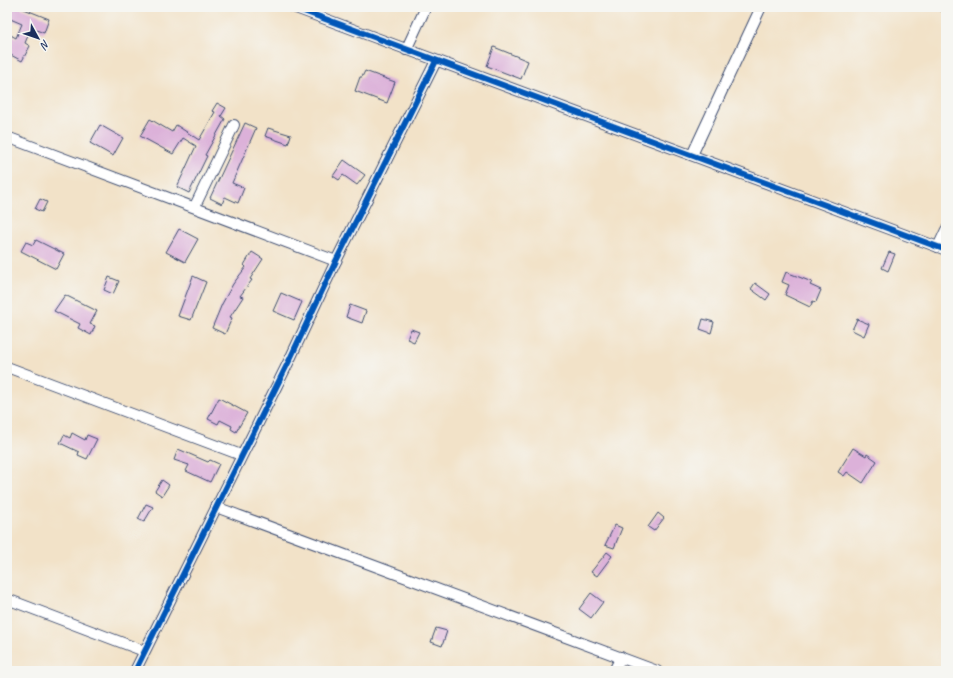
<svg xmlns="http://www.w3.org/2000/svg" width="953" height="678" viewBox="0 0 953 678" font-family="Caveat,sans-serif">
<rect width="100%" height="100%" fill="#f6f6f2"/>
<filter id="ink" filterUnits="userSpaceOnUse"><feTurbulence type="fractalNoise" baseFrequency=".025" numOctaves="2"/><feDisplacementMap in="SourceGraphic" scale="8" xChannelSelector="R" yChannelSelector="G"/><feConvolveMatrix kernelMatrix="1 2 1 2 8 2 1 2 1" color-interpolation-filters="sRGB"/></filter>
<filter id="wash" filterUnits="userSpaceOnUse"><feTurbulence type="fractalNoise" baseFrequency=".012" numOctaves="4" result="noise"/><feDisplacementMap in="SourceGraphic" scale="16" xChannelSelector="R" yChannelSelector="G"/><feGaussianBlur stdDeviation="0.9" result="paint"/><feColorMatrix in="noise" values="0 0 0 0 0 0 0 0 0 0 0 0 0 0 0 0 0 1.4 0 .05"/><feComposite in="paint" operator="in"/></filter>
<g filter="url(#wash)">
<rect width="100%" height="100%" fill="#f2e2c8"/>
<g id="blocks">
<g fill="#dcb1d9">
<path d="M12,7H19L49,19L44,33L31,28L25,43L30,46L22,61L7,53V33L16,38L22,24L8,18Z"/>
<path d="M494,47L528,61L521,79L487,66Z"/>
<path d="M365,71L395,82L387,103L355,91L360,77H362Z"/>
<path d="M217,103L226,108L221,116L225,119L205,155L207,156L189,193L177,187L196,146L183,138L173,154L140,136L150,119L172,132L176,125L199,140L215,112L212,111Z"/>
<path d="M245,123L256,128L232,183L244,188L238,203L225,197L222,204L210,198Z"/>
<path d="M100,125L123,138L113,156L90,143Z"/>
<path d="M268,128L291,135L288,144L265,136Z"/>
<path d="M344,160L365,175L357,185L343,175L339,180L333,176Z"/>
<path d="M40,199L47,202L42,212L35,209Z"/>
<path d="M179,229L198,239L185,262L166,252Z"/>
<path d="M36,240L64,254L56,269L21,251L26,242L33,245Z"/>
<path d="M252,252L263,259L250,279L252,280L240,296L243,297L230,317L232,318L225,334L212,328L222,304L233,284L246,267L244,265Z"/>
<path d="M889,252L895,254L888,271L882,268Z"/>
<path d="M786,272L812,282L810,285L821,290L816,302L813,301L810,307L785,295L789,285L782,282Z"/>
<path d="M193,276L206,282L191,320L178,316Z"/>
<path d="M109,277L119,281L113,294L104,290Z"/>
<path d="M755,283L770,294L766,300L751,289Z"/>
<path d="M281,293L302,302L294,320L273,311Z"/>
<path d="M65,295L97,311L90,324L95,326L91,335L78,328L80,324L54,311Z"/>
<path d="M350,305L366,311L362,323L346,317Z"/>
<path d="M703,319L714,322L711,333L700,329Z"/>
<path d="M857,319L869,324L864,336L852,330Z"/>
<path d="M411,329L419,332L414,342L407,339Z"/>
<path d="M219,398L247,413L236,432L231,429L232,426L220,420L218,424L208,419Z"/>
<path d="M72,433L85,440L87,435L97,439L87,459L78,455L79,452L60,443L64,435L70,438Z"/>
<path d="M853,448L866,456L867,454L877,461L863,483L847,472L844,476L838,472Z"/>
<path d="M178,449L208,462L210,460L219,464L210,482L186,471L189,465L174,460Z"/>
<path d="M162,480L169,485L162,496L155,491Z"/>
<path d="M146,504L153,507L144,522L138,519Z"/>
<path d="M658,513L664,518L654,531L648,527Z"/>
<path d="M615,525L622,528L614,548L605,545Z"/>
<path d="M607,552L612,556L597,576L591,572Z"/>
<path d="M591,593L603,602L591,618L579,609Z"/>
<path d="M436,628L447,631L442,646L431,642Z"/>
</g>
</g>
</g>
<g filter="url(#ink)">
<use href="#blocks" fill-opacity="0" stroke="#3b4a6e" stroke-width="1"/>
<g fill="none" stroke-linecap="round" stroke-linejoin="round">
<g stroke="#3b4a6e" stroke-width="12">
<g id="minor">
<path d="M293,7L946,250"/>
<path d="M945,7H946"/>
<path d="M406,50L426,7"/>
<path d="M7,137L336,261"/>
<path d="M692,155L761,7"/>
<path d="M195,206L234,125"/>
<path d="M938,247L946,230"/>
<path d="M7,367L241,455"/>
<path d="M216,507L657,671"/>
<path d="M7,599L144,651"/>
<path d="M135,671L290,359L336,261L436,61"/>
<path d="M614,671L621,657"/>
</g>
</g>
<use href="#minor" stroke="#fff" stroke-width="10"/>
<g stroke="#f6f6f2" stroke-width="8">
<g id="cycleway">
<path d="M293,7L946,250"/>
<path d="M135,671L290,359L336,261L436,61"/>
</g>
</g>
<use href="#cycleway" stroke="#0057b8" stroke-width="6"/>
</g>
</g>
<rect width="953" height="678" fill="none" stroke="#f6f6f2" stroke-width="24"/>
<g transform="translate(38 38) rotate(130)" stroke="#f6f6f2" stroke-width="3" paint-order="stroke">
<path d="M0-3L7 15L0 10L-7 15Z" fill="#1b2f5e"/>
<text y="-6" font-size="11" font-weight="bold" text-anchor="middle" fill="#1b2f5e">N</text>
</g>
</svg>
